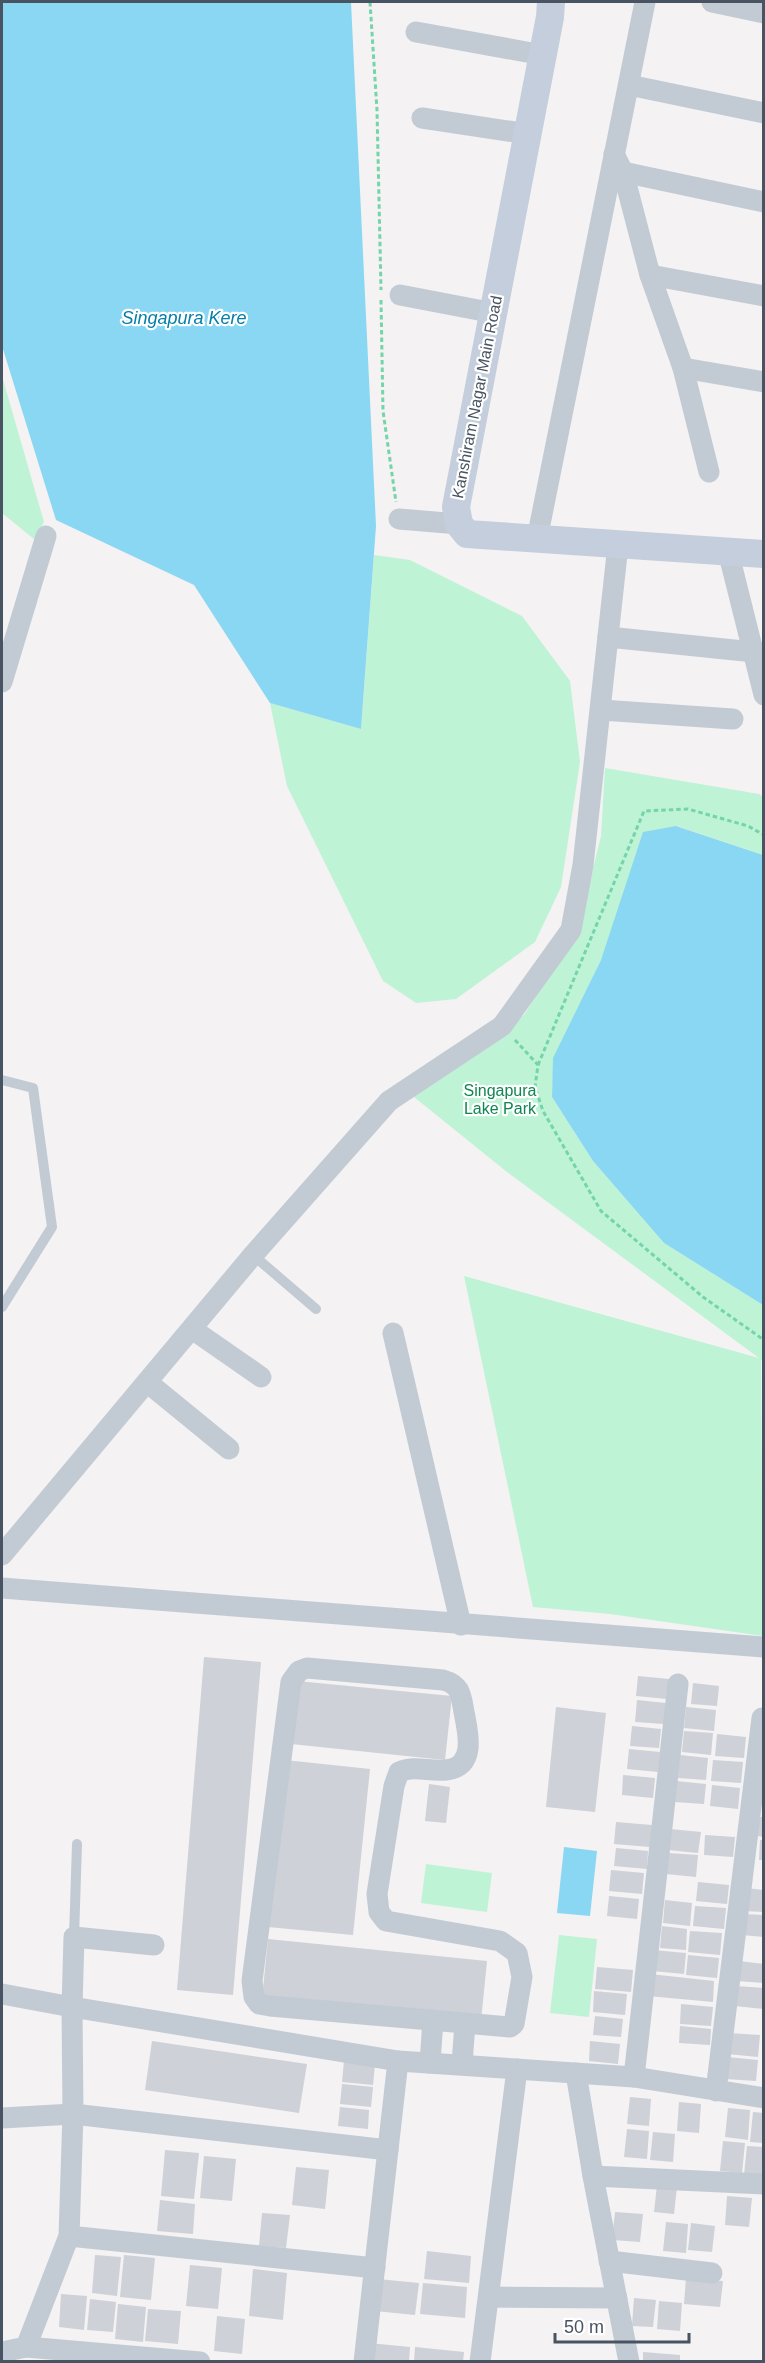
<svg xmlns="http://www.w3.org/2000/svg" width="765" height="2363" viewBox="0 0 765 2363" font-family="Helvetica,sans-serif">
<rect width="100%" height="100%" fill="#f4f2f2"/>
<g fill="#bff3d6">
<path d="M2,376L44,522L34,539L2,513Z"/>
<path d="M374,555L410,560L522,616L570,681L580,762L561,887L535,942L456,999L416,1003L383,981L287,786L270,703L361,729Z"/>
<path d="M605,768L759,794L763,797V855L677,826L601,960L554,1058L552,1097L593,1161L664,1243L763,1305V1360H761L763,1636L610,1614L533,1607L464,1276L759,1358L507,1172L414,1097L524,1015L577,934L601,836Z"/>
<path d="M426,1864L492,1873L487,1912L421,1903Z"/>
<path d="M559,1935L597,1939L589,2017L550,2013Z"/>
</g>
<g fill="#8ad7f3">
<path d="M2,2H351L376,526L361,729L270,703L194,585L56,520L2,346Z"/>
<path d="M676,826L763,855V1305L664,1243L593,1161L552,1097L553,1058L601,960L643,832Z"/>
<path d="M564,1847L597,1851L590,1916L557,1913Z"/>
</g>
<g fill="#ced1d7">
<path d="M204,1657L261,1662L233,1995L177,1990Z"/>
<path d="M638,1676L669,1679L667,1699L636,1696Z"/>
<path d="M297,1681L452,1696L445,1760L291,1744Z"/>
<path d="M693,1683L719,1686L717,1706L691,1704Z"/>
<path d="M637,1700L666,1703L664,1724L635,1722Z"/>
<path d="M556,1707L606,1713L595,1812L546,1807Z"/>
<path d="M686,1707L716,1710L714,1731L684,1728Z"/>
<path d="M632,1726L661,1729L659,1748L630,1746Z"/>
<path d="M684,1731L713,1733L711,1755L682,1752Z"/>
<path d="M717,1734L746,1737L744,1758L715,1756Z"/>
<path d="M629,1749L660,1752L658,1772L627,1769Z"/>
<path d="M680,1755L708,1758L706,1780L678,1778Z"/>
<path d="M285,1760L370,1769L353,1935L268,1927Z"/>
<path d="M713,1760L743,1762L741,1783L711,1781Z"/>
<path d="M623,1775L655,1778L653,1798L622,1795Z"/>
<path d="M676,1781L706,1784L704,1804L674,1802Z"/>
<path d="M429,1784L450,1787L446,1823L425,1821Z"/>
<path d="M712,1785L740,1788L738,1809L710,1806Z"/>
<path d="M759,1817H764V1837L757,1836Z"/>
<path d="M616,1822L652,1825L650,1847L614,1844Z"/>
<path d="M670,1829L701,1832L698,1853L668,1850Z"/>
<path d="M705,1835L735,1837L733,1857L704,1855Z"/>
<path d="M760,1840H764V1860H759Z"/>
<path d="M616,1848L648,1851L647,1869L614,1866Z"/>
<path d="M668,1853L698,1855L696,1877L666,1874Z"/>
<path d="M611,1870L644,1873L642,1894L609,1891Z"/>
<path d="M698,1882L729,1885L727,1904L696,1901Z"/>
<path d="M746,1888L764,1890V1912L744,1911Z"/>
<path d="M609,1896L639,1899L637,1919L607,1916Z"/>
<path d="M665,1900L692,1903L690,1926L663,1923Z"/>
<path d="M695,1906L726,1908L724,1929L693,1926Z"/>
<path d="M743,1914L764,1915V1937L741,1935Z"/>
<path d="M662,1926L687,1929L686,1950L660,1948Z"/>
<path d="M690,1931L722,1933L720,1955L688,1952Z"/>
<path d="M268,1939L487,1961L481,2021L262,1999Z"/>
<path d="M653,1950L686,1953L684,1974L652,1971Z"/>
<path d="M688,1955L719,1958L717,1978L686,1975Z"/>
<path d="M739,1961L764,1964V1983L737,1981Z"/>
<path d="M597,1967L633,1970L631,1992L595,1989Z"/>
<path d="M650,1974L714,1981L713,2002L648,1996Z"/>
<path d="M736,1986L764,1988V2009L734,2006Z"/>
<path d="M594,1991L627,1994L625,2015L593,2012Z"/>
<path d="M681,2004L713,2007L711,2026L680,2024Z"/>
<path d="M595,2016L623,2019L621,2037L593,2035Z"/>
<path d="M680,2026L711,2029L710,2045L679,2043Z"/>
<path d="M729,2033L760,2035L758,2057L727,2054Z"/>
<path d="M152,2041L307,2064L299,2113L145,2090Z"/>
<path d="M590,2041L620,2044L618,2064L589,2061Z"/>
<path d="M727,2057L758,2060L756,2081L725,2079Z"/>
<path d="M344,2061L375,2064L373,2085L342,2082Z"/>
<path d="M342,2084L373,2087L371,2107L340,2104Z"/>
<path d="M630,2097L651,2099L649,2126L627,2124Z"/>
<path d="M679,2102L701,2104L699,2133L677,2131Z"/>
<path d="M340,2107L369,2110L368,2129L338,2126Z"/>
<path d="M728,2108L750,2110L748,2140L725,2137Z"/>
<path d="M753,2112L764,2113V2143L750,2142Z"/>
<path d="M627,2129L649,2131L647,2159L624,2157Z"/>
<path d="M653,2132L675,2134L673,2162L650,2160Z"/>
<path d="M723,2141L745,2143L742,2173L720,2171Z"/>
<path d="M747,2146L764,2147V2177L744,2175Z"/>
<path d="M165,2150L199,2153L194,2199L161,2196Z"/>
<path d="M204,2156L236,2159L232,2201L200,2198Z"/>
<path d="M296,2167L329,2170L325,2209L292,2205Z"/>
<path d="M657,2185L677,2187L674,2214L654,2212Z"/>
<path d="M727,2196L752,2198L749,2227L725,2225Z"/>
<path d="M160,2200L195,2204L193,2234L157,2231Z"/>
<path d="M615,2212L643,2214L640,2242L612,2240Z"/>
<path d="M262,2213L290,2215L286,2248L259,2246Z"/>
<path d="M666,2222L688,2224L686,2253L663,2251Z"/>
<path d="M691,2223L715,2226L712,2252L688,2250Z"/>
<path d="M427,2251L471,2256L469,2283L424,2279Z"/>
<path d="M95,2255L121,2257L117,2296L92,2293Z"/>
<path d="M124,2255L155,2258L151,2300L120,2297Z"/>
<path d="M190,2265L222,2268L218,2309L186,2306Z"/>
<path d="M253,2269L287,2273L283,2320L249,2316Z"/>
<path d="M686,2278L723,2281L720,2307L684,2304Z"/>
<path d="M378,2279L419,2283L415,2315L375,2311Z"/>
<path d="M423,2283L467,2287L465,2318L420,2314Z"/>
<path d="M61,2294L87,2296L84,2330L59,2327Z"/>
<path d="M634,2298L656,2300L653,2327L632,2326Z"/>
<path d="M90,2299L116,2302L113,2332L87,2330Z"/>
<path d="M659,2301L682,2303L680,2331L657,2329Z"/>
<path d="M118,2304L146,2307L143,2342L115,2339Z"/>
<path d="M148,2309L181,2311L178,2344L145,2341Z"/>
<path d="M217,2316L245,2319L242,2354L214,2351Z"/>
<path d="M369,2343L410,2347L409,2362H368Z"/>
<path d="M415,2347L464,2352L463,2362H414Z"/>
<path d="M643,2352L680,2355V2362H643Z"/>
</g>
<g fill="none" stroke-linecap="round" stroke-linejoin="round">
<g stroke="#74d4aa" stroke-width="3" stroke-dasharray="4.5 3" stroke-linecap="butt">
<path d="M370,2L377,110L381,290"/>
<path d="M381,300L383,411L396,502"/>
<path d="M515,1040L538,1065L535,1087L543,1111L601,1211L703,1297L764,1340"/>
<path d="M538,1065L644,811L688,809L748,826L764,835"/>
</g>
<g stroke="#c2cbd4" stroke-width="10">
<path d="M2,1080L33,1088L52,1227L2,1307"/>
<path d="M253,1255L316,1309"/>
<path d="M74,1937L77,1844"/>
</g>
<g stroke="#c2cbd4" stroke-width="21">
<path d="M712,2L764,13"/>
<path d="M416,32L543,55"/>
<path d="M629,85L764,113"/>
<path d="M422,118L528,134"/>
<path d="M614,154L623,172L650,275L683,368L709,472"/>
<path d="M623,172L764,202"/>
<path d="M650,275L764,296"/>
<path d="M400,295L494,313"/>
<path d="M683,368L764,382"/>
<path d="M399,519L459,524"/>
<path d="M537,539L645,2"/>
<path d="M728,551L764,695"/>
<path d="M608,637L764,653"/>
<path d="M2,682L46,536"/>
<path d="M601,710L733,719"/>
<path d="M192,1329L261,1377"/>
<path d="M393,1333L461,1625"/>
<path d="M147,1382L229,1449"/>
<path d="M2,1555L253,1255L389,1101L502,1026L571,930L583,865L618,545"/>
<path d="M2,1588L764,1647"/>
<path d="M307,1668L443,1680C461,1685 461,1695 464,1712C468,1733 477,1766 446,1770C429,1772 415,1765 399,1772L394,1786L377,1894L379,1912L386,1921L500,1941L517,1953L522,1977L514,2024L510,2027L270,2006L259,2004L254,1997L252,1981L291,1682L299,1671Z"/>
<path d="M2,1994L72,2007L74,1937L154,1945"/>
<path d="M430,2063L433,2020"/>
<path d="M462,2064L465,2023"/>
<path d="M576,2073L593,2176L629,2362"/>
<path d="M634,2077L678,1684"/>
<path d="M716,2091L762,1718"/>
<path d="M2,2118L73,2114L388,2150"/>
<path d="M593,2176L764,2184"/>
<path d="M69,2236L375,2268"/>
<path d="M609,2261L712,2273"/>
<path d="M489,2297L617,2298"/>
<path d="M26,2347L200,2362"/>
<path d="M2,2352L26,2347L69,2236L73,2114L72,2007L398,2061L634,2077L764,2098"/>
<path d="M364,2362L398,2061"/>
<path d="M480,2362L517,2069"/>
</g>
<path stroke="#c4cedc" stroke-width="28" d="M551,2L550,17L456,507L459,524L467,534L764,554"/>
</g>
<g text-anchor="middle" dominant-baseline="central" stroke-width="4.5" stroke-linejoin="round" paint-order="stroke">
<g font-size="16" fill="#485461" stroke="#fff">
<text transform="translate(477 397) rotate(-79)">Kanshiram Nagar Main Road</text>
</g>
<g font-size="16" fill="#118552" stroke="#fff">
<text x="500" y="1090">Singapura<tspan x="500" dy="18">Lake Park</tspan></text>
</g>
<g font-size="18" font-style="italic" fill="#047eaa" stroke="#fff">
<text x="184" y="318">Singapura Kere</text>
</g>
</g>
<rect width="765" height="2363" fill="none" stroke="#485461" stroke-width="6"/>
<path d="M555 2333v9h134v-9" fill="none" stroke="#485461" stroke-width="3"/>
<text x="564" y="2333" font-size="18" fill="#485461" stroke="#ffffff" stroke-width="4.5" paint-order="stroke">50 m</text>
</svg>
